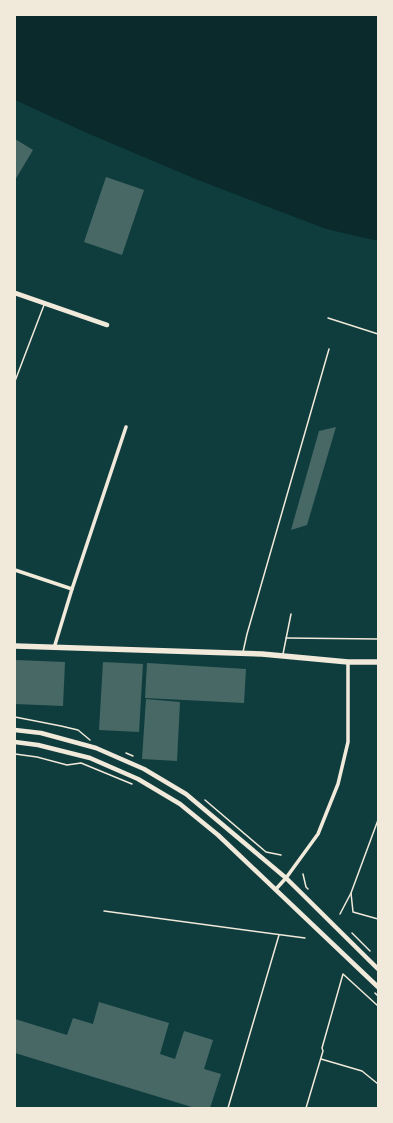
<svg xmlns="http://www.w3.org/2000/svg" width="393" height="1123" viewBox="0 0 393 1123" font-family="'Zilla Slab',serif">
<rect width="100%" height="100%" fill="#0f3d3e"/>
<path fill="#0a2a2b" d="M15,15H378V241L326,229L198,180L87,133L15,100Z"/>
<g fill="#486865">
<path d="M15,139L33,150L15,180Z"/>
<path d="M106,177L144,190L122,255L84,242Z"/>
<path d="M336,427L307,525L291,530L319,431Z"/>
<path d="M15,660L65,662L63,706L15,704Z"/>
<path d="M103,662L143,664L139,732L99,730Z"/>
<path d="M147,663L246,669L244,703L145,698Z"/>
<path d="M146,699L180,702L177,761L142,759Z"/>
<path d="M99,1002L169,1023L160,1054L175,1059L184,1031L213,1040L204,1069L221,1074L210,1108H195L15,1053V1019L67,1035L73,1018L93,1024Z"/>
</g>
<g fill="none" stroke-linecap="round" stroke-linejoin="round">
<g stroke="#f1e9da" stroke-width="1.5">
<path d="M15,717L61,726L78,730L90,740"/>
<path d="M126,753L133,756"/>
<path d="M15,754L37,757L67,765L81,763L132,784"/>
<path d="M205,800L266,852L281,855"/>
<path d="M303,874L306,887L308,889"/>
<path d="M352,933L370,951"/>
<path d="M375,993L378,996"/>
</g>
<g stroke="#f1e9da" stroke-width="1.5">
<path d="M328,318L378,334"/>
<path d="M15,381L44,305"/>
<path d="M286,638L378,639"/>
<path d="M243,652L247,634L329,349"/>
<path d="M283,654L291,614"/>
<path d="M351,893L353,912L378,919"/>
<path d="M104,911L305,938"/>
<path d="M340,914L351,893L378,820"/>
<path d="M321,1059L362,1071L378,1084"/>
<path d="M228,1108L279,935"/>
<path d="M306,1108L323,1051L322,1048L343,974L378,1006"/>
</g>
<g stroke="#f1e9da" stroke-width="3.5">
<path d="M15,570L72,589L126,427"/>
<path d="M54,648L72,589"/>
<path d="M276,889L286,878L318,834L338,784L348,742V662"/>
</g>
<g stroke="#f1e9da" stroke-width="4.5">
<path d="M15,293L107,325"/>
<path d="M15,730L41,733L96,748L144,769L186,794L286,878L378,969"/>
<path d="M15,742L38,745L90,758L138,779L180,804L218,835L378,987"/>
</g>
<path stroke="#f1e9da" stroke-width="5.5" d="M15,646L262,654L348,662H378"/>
</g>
<rect width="393" height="1123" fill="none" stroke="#f1e9da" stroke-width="32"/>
</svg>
